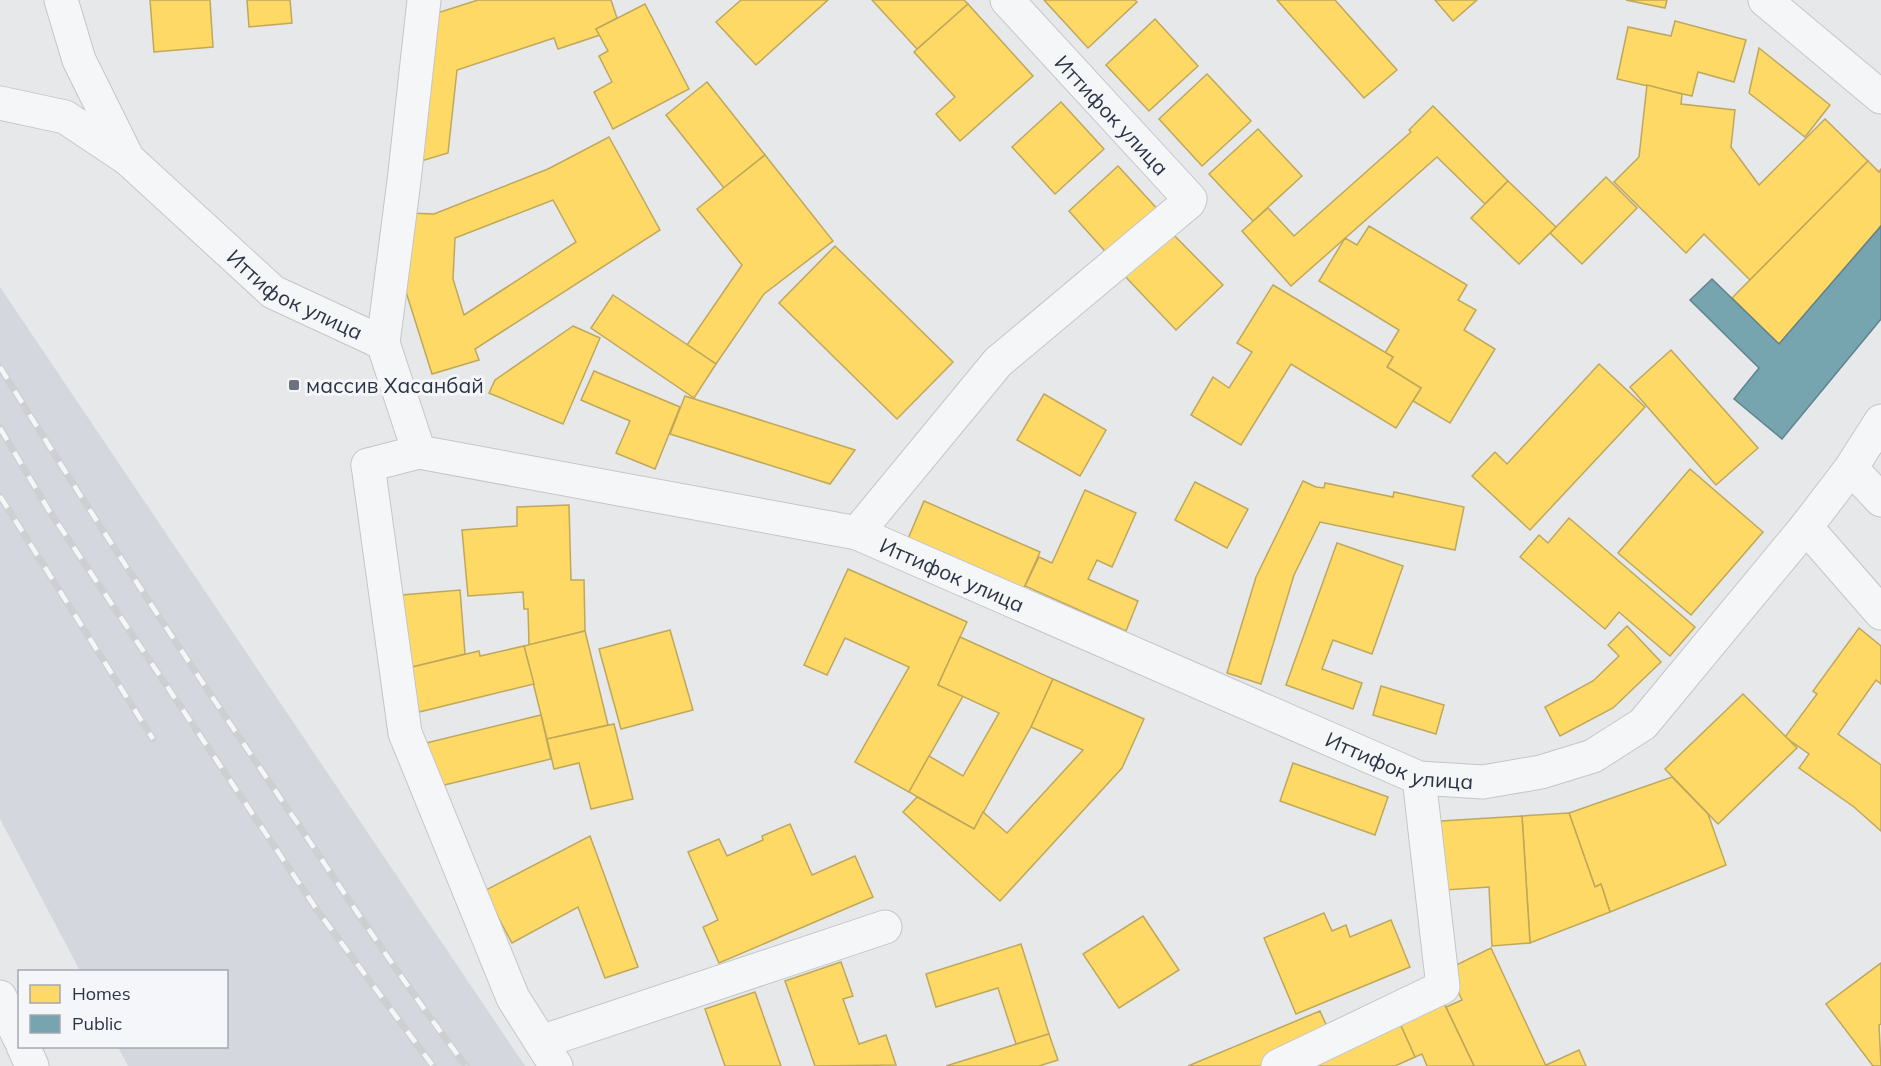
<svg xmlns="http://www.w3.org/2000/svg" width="1881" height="1066" viewBox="0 0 1881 1066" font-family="Mulish,sans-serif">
<rect width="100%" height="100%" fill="#e6e8ea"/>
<path fill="#d4d7dd" d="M0,287L525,1066H128L118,1047L226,1046V972L80,971L0,819Z"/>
<g fill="#ffd966" stroke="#bfa85c" stroke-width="1.5" fill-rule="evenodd">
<path d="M150,0H210L213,47L154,52Z"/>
<path d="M247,0H290L292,23L249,27Z"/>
<path d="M478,0H611L617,18L596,29L600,35L558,49L554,38L457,70L448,153L418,162L434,14Z"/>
<path d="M741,0H828L756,65L716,22Z"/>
<path d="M872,0H964L968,4L917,49Z"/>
<path d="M1044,0H1135L1137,2L1088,48Z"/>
<path d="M1277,0H1335L1397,70L1364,98Z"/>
<path d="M1435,0H1477L1453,21Z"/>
<path d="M1626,0H1667L1665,8Z"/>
<path d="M645,4L689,89L613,129L594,92L612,82L599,56L608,51L596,29Z"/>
<path d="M968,4L1033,76L960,141L936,114L955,97L914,52Z"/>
<path d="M1155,19L1198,66L1149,111L1106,65Z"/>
<path d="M1675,21L1746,40L1734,82L1698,72L1692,96L1617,79L1628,27L1671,36Z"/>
<path d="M1759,48L1830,105L1805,137L1749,93Z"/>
<path d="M1207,74L1251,121L1202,166L1159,119Z"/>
<path d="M707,82L765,155L724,188L666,115Z"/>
<path d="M1647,85L1682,94L1681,104L1735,110L1731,147L1759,185L1825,119L1868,161L1750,280L1704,234L1686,253L1614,182L1639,157Z"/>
<path d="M1061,102L1104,149L1055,194L1012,147Z"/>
<path d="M1433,106L1508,181L1485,204L1437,157L1291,286L1242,231L1268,208L1294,236L1411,132L1409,130Z"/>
<path d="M1258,129L1302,176L1253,221L1209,174Z"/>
<path d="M609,137L660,230L475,349L479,360L432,374L406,292L409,213L434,214L548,169ZM553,200L576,242L464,315L453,279L455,238Z"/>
<path d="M765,155L833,241L764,294L716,364L687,345L742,265L697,209Z"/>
<path d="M1868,161L1879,172L1881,169V226L1779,344L1732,298Z"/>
<path d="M1118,166L1161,213L1112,259L1069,211Z"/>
<path d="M1606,177L1637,208L1582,264L1550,233Z"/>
<path d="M1508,181L1556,227L1519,264L1471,218Z"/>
<path d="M1369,226L1467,285L1458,300L1476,310L1464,330L1495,349L1450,423L1413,401L1421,388L1387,367L1393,357L1385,353L1399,330L1319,281L1345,238L1357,245Z"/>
<path d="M1166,227L1223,285L1176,330L1120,271Z"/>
<path d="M835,246L953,362L897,419L779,303Z"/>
<path d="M1273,285L1393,357L1387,367L1421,388L1396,428L1291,364L1241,445L1191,415L1213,377L1229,388L1252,352L1237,343Z"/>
<path d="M613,295L716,364L694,398L591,328Z"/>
<path d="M573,326L600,338L563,424L489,393L495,380Z"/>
<path d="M1671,350L1758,448L1716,485L1630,387Z"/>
<path d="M1599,364L1645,407L1530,530L1472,476L1495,452L1507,464Z"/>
<path d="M594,371L680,407L655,469L616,453L630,421L581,400Z"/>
<path d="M1044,394L1106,430L1080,476L1017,440Z"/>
<path d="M685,396L855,450L830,484L670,434Z"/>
<path d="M1690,469L1763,532L1691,615L1618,553Z"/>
<path d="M1303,481L1316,487L1324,488L1325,483L1393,497L1394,492L1464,507L1455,550L1320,522L1294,575L1261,684L1227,673L1256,577Z"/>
<path d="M1195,482L1248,509L1227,548L1175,520Z"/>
<path d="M1085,490L1136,513L1112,567L1097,560L1088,579L1138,601L1126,631L1025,586L1039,557L1052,563Z"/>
<path d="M924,501L1040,552L1022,592L907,541Z"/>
<path d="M569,505L571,580H584L585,631L529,645L528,609H524L523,592L468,596L462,530L517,526V507Z"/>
<path d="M1569,518L1695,627L1670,656L1619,612L1605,629L1520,557L1539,535L1548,543Z"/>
<path d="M1337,543L1403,566L1372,654L1333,640L1322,669L1362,683L1353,709L1286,685Z"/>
<path d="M848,569L967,622L938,685L963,696L909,792L855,762L909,667L845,638L827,675L804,665Z"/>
<path d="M460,590L465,654L408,668L402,595Z"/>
<path d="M1627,626L1661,662L1613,708L1560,736L1545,707L1593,681L1619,656L1608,645Z"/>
<path d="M1859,628L1881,646V684L1876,680L1838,734L1881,765V831L1854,807L1799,768L1809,754L1785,737L1817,694L1813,691Z"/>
<path d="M670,630L693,710L621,729L599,649Z"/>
<path d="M585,631L608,725L547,739L524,646Z"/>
<path d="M960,637L1053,679L1031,727L974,829L909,792L929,756L963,776L999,713L938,685Z"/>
<path d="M524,646L534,684L419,712L408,668L479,651L480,656Z"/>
<path d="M1053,679L1144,719L1122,768L1000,901L903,812L917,797L974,829L983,812L1007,833L1083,750L1031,727Z"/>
<path d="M1381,686L1444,705L1436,734L1373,715Z"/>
<path d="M1743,694L1797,748L1718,824L1665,769Z"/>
<path d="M541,715L551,759L432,788L422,744Z"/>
<path d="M614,724L633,799L591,809L579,763L554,769L547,739Z"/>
<path d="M1293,763L1388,797L1375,835L1280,801Z"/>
<path d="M1672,777L1708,814L1726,865L1610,912L1601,884L1595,887L1569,813Z"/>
<path d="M1569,813L1595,887L1601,884L1610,912L1530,943L1522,816Z"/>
<path d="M1522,816L1530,943L1492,946L1489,887L1445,890L1441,821Z"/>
<path d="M790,824L812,875L855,856L873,897L719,963L703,927L718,920L688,852L719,839L727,856L763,840L762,836Z"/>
<path d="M590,836L638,967L605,978L578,907L512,943L484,891Z"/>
<path d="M1324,913L1332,931L1346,925L1350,937L1391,920L1410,967L1296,1014L1264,938Z"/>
<path d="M1143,916L1179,970L1119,1008L1083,954Z"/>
<path d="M1021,944L1049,1034L1016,1044L998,988L936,1007L926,974Z"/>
<path d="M1491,948L1546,1066H1474L1446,1007L1462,1000L1448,969Z"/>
<path d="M841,962L853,996L843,999L859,1044L886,1035L896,1065L815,1066L785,981Z"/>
<path d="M1881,963V1024L1879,1025L1881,1066H1873L1826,1004Z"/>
<path d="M755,992L781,1066H725L705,1009Z"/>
<path d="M1441,997L1474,1066H1427L1422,1054L1415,1057L1397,1017Z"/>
<path d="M1320,1011L1332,1038L1266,1066H1188Z"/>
<path d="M1397,1017L1415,1057L1395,1066H1292Z"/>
<path d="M1049,1034L1058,1060L1039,1066H946Z"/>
<path d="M1579,1050L1586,1066H1546V1065Z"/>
</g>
<path fill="#76a5af" stroke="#60838f" stroke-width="1.5" d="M1881,226V319L1782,439L1734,399L1759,368L1690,300L1712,279L1779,344Z"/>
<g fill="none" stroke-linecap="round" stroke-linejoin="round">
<g stroke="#c4c6c8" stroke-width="35">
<g id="minor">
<path id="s1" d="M61,0L79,60L128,159L273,292L383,343L419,452"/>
<path d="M1765,0L1881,97"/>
<path d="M0,103L65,117L125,157"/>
<path d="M383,343L404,181L424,0"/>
<path d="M368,465L405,733L513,998L556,1066"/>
<path d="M1851,468L1881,500"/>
<path d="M1806,527L1881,613"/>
<path d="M857,533L998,362L1189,202L1190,199L1007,0"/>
<path d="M541,1042L885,927"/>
<path d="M1278,1066L1443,987L1419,778"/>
</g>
</g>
<g stroke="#c4c6c8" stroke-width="35">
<g id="tertiary">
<path id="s2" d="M368,465L419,452L857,533L1419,778L1483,782L1541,772L1593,756L1643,724L1806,527L1851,468L1881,421"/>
<path d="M0,997L20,1039"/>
<path d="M23,1046L32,1066"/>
</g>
</g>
<use href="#minor" stroke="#f5f6f7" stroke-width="33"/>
<use href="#tertiary" stroke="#f5f6f7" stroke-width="33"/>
<g stroke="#cecfd2" stroke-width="7">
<g id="rail">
<path d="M0,367C96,523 197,676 300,827C354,908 408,989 466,1066"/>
<path d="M0,428L48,509L317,910L433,1066"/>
<path d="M0,496L153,739"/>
</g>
</g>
<use href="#rail" stroke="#f4f6f9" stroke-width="4.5" stroke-dasharray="14" stroke-linecap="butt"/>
</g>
<rect fill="#6c737f" stroke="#f4f6f9" stroke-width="2" x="288" y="379" width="12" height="12" rx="3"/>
<g text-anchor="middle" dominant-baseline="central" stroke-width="6" stroke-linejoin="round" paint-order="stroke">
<g font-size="21" fill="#2b3445" stroke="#f4f6f9">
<text transform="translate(1112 115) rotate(47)">Иттифок улица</text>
<text stroke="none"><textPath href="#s1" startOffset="390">Иттифок улица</textPath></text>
<text stroke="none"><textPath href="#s2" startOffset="602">Иттифок улица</textPath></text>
<text stroke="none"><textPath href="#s2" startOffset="1088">Иттифок улица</textPath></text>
</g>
<g font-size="21" fill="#2b3445" stroke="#f4f6f9" text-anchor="start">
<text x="306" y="385">массив Хасанбай</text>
</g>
</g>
<rect x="18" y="970" width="210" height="78" fill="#f4f6f9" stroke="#a4a8b1" stroke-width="1.5"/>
<rect x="30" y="985" width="30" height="18" fill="#ffd966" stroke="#a4a8b1" stroke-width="1.5"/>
<text x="72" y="1000" font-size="18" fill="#2b3445">Homes</text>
<rect x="30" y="1015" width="30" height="18" fill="#76a5af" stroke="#a4a8b1" stroke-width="1.5"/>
<text x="72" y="1030" font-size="18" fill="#2b3445">Public</text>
</svg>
